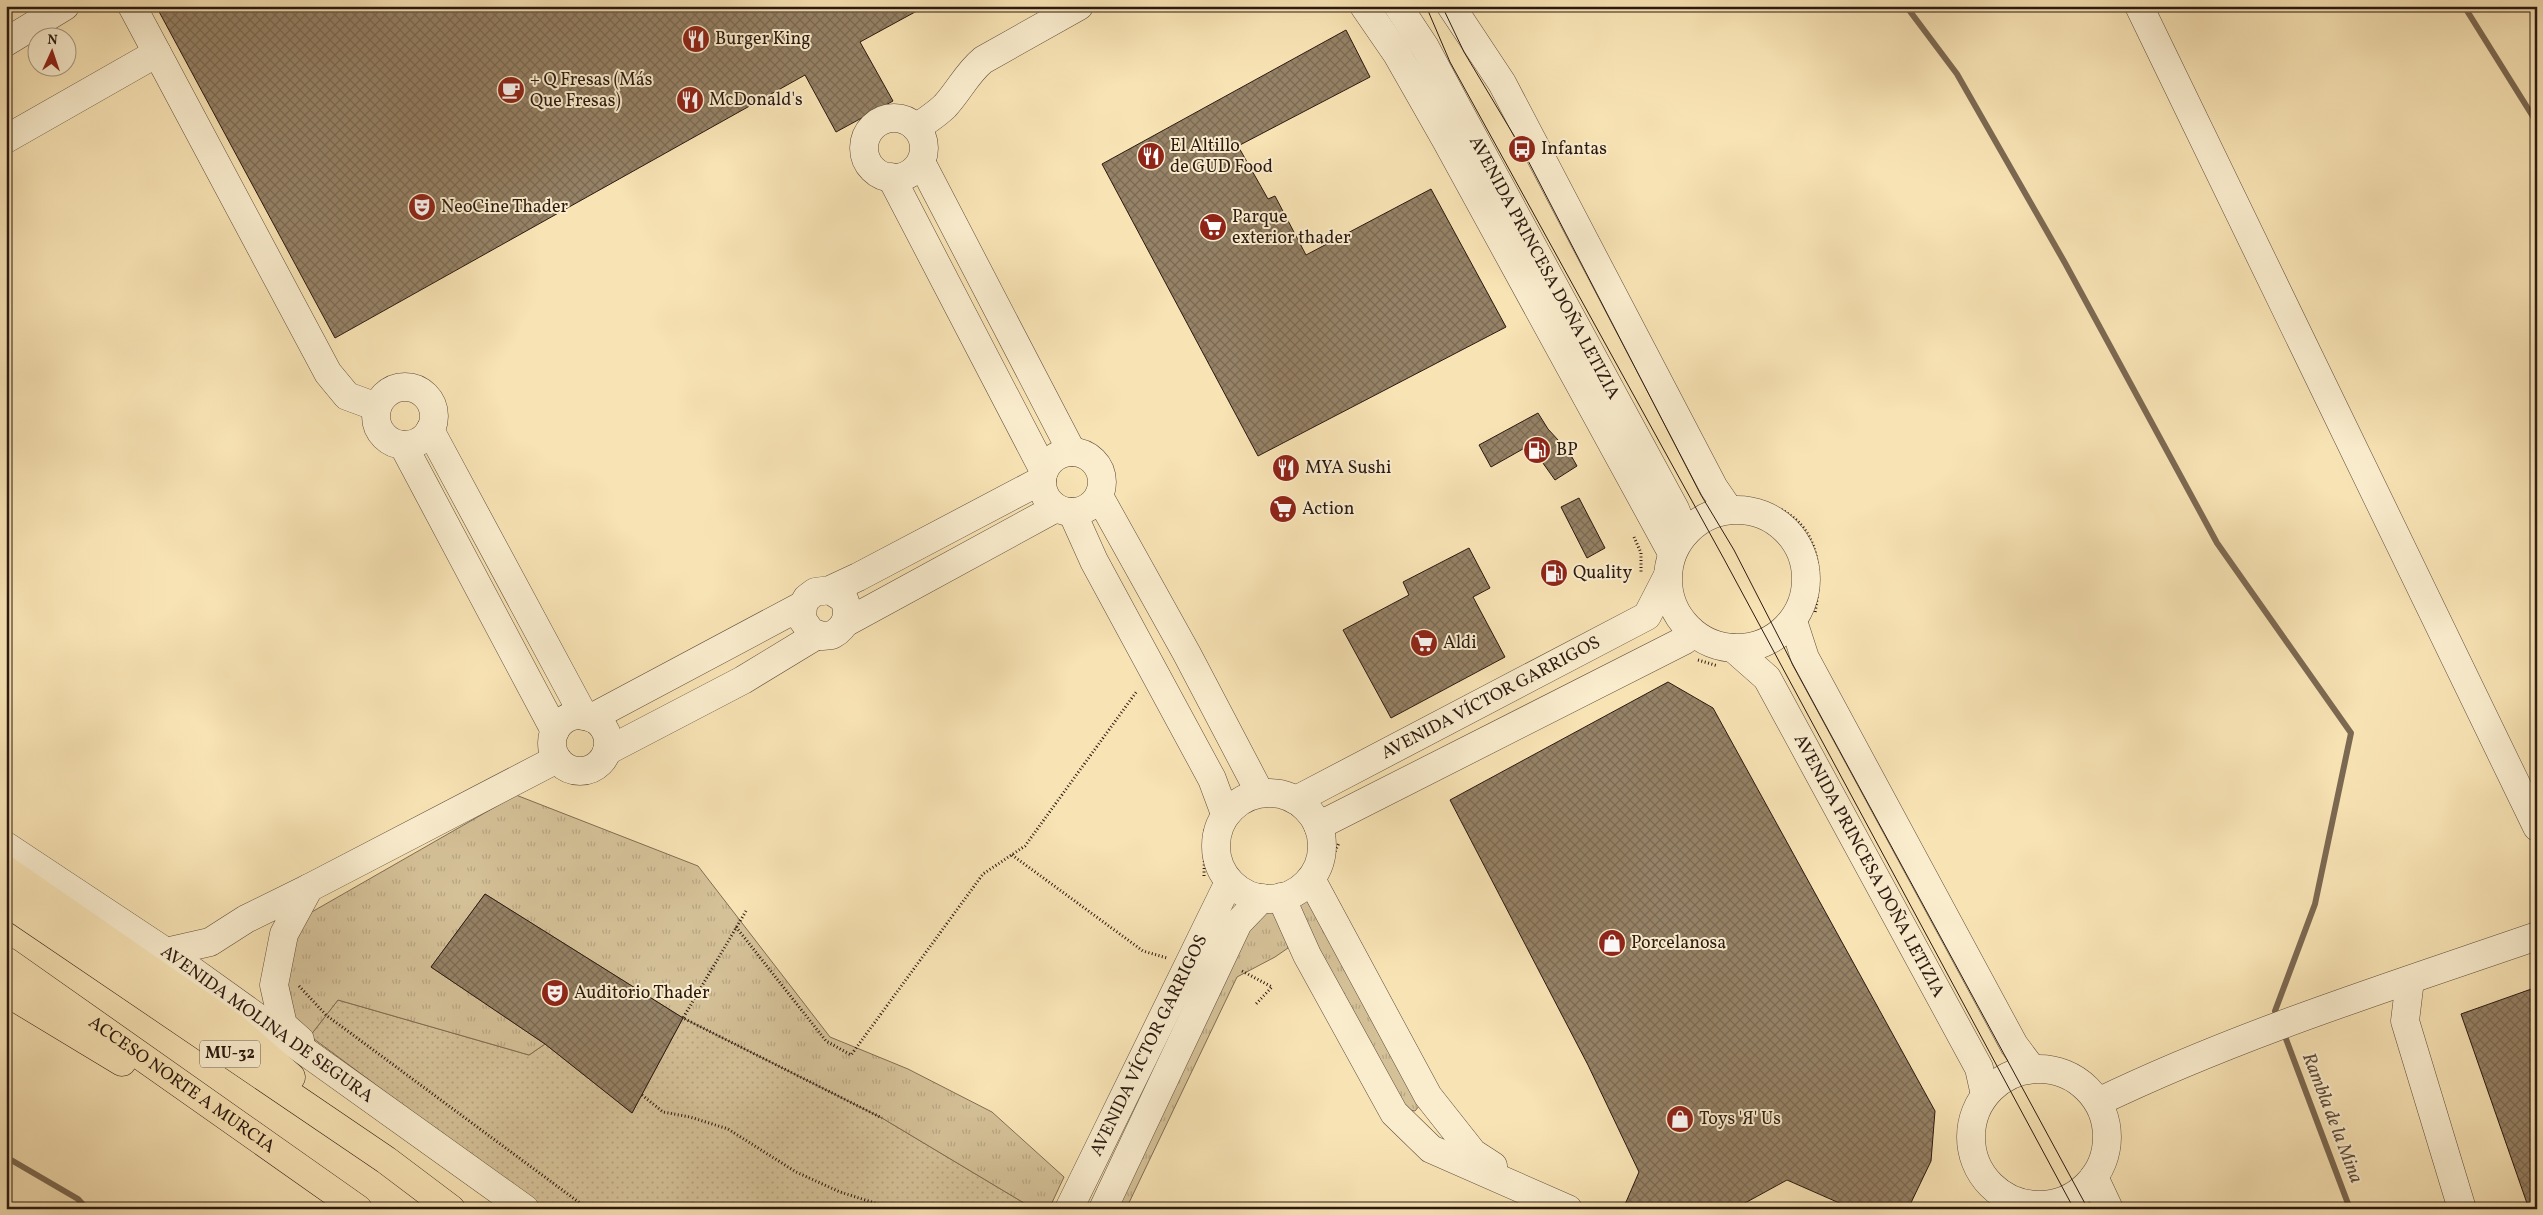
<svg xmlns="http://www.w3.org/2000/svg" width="2543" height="1215" viewBox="0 0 2543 1215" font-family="Vollkorn,serif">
<defs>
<pattern id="grass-dots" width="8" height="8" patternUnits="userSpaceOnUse" patternTransform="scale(1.25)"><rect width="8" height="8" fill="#d5c198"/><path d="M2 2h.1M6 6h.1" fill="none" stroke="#b7a582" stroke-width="1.8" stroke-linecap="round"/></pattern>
<pattern id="park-tufts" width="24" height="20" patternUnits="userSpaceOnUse" patternTransform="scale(1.25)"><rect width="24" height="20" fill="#d5c198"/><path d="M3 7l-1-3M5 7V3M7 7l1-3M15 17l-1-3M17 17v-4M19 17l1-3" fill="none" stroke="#b7a582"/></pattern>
<pattern id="building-cross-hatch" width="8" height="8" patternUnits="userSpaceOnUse" patternTransform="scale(1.25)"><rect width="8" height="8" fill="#968266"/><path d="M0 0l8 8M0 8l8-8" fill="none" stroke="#7b6a53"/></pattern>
</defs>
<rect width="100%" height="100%" fill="#f8e3b4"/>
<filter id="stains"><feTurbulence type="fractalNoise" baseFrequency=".004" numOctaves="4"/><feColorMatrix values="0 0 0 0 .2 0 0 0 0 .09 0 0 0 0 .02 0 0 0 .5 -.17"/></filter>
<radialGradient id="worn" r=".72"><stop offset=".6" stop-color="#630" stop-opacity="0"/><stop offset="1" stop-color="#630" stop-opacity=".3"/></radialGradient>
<path fill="url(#grass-dots)" stroke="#806d54" d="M338,1000L529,1055L545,1044L632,1113L683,1018L882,1118L1034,1209H543L310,1036Z"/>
<g fill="url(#park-tufts)" stroke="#806d54">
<path d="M516,795L698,866L830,1037L908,1069L992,1112L1064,1177L1049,1209H1034L882,1118L683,1018L485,894L431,967L545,1044L529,1055L338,1000L310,1036L293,1018L283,985L303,917Z"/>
<path d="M1306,890L1420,1105L1415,1111L1404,1109L1290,899Z"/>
<path d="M1267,903L1288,937V948L1275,957L1237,977L1126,1209H1110L1249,920Z"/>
</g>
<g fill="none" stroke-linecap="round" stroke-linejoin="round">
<g stroke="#7c6952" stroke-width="6">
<path d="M1906,6L1957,74L2065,263L2217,543L2351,733L2315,904L2275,1011"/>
<path d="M2464,6L2537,123"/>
<path d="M2286,1039L2350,1209"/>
<path d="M6,1157L78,1199L87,1209"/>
</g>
</g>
<g fill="url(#building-cross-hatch)" stroke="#2b1911">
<path d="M156,6H926L860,42L893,101L836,132L805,75L335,338Z"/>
<path d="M1346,30L1370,77L1238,146L1268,199L1275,196L1306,255L1431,189L1506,327L1258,456L1102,164Z"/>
<path d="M1538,413L1548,429L1569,452L1577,466L1555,480L1530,445L1491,467L1479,445Z"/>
<path d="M1579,498L1605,548L1587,558L1561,507Z"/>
<path d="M1469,548L1490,588L1473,597L1505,657L1391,718L1343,630L1409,595L1403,582Z"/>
<path d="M1668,682L1713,708L1935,1111L1931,1161L1908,1209H1853L1787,1180L1734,1209H1623L1639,1172L1588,1065L1450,800Z"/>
<path d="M485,894L683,1018L632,1113L545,1044L431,967Z"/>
<path d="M2537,987V1209H2529L2461,1014Z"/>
</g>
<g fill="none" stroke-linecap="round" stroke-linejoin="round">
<g stroke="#5e4c3a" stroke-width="29">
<g id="minor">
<path d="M132,6L328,373L347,396L377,407"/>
<path d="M1364,6L1397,54L1446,140L1672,553"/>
<path id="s1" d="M1398,6L1425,47L1457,107L1675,509L1685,533"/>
<path d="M1451,6L1502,83L1714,488L1729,510"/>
<path d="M2139,6L2537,827"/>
<path d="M6,42L65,6"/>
<circle cx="894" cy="148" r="30"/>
<path d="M916,128C926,121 937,114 945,106C959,91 967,73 983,60L1079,6"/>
<path d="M6,139L157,53"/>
<path d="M921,162L1072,452"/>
<path d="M891,177L1044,471"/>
<circle cx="405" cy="416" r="29"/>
<path d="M430,430L584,716"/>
<path d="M403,445L555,731"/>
<circle cx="1072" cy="482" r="30"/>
<path d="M1099,496L1187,654L1260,793"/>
<circle cx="1737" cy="579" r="69"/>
<path d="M1072,512L1094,561L1212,779L1225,814"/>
<path d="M830,590L844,599C850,614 847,627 832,635L822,636L811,632L802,619L803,605L807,598L815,592L830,590L858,577L1042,480"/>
<path d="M1793,621L1805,658L2014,1045L2032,1069"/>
<path d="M845,623L1056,508"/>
<path id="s2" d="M1733,648L1767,678L1979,1068L1985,1095"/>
<circle cx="580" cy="743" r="28"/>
<path d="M591,718L803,605"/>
<path d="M607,751L743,680L817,635"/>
<circle cx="1269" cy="846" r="53"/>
<path id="s3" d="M1296,800L1647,616L1667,577"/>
<path d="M1318,826L1685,640L1690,630"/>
<path id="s4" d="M6,846L166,952L525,1209"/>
<path d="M1311,879L1428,1096L1473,1153L1493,1166"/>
<path d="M309,888L557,759"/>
<path d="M1281,897L1307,955L1394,1113L1431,1149L1568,1209"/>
<path d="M166,952L210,942L246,919L309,888L284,934L274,985L283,1025L300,1040"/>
<path d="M2410,980L2405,1021L2462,1209"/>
<circle cx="2039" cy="1137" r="68"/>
<path d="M2098,1102C2239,1034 2389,987 2537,936"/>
<path d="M2094,1177L2109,1209"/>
<path id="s5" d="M1069,1209L1229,882"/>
<path d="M1103,1209L1238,923L1262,898"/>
</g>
</g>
<g stroke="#2b1911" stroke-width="29">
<g id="highway">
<path d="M6,870L233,1027L291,1077"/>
<path d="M6,902L386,1160L451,1209"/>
<path id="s6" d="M6,961L358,1209"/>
<path d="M6,992L122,1062"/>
</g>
</g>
<g stroke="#2b1911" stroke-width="3" stroke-dasharray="1 2.5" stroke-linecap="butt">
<path d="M1748,499C1814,511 1825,553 1815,613"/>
<path d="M1634,537L1641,553V574"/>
<path d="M1698,660L1718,666"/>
<path d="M1012,855L1143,951L1167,958"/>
<path d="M1329,864L1339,843"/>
<path d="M1204,876L1205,827"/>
<path d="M746,911L683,1018L882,1118"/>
<path d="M736,927L826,1041L851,1055L983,874L1025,846L1137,691"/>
<path d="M1242,971L1272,987L1255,1005"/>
<path d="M299,986L326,1015L588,1209"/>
<path d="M642,1095L663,1112L690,1117L728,1129L796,1172L840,1192L881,1205L883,1209"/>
</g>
<use href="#minor" stroke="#faedce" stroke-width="28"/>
<use href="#highway" stroke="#f8e3b4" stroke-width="28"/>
<g stroke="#2b1911" stroke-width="1">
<path d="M1426,6L1450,62L1724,559L2074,1209"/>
<path d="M1442,6L1464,52L1522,149L1701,495L1734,550L1793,665L2088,1209"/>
</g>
</g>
<defs>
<g id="restaurant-disc" transform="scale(1.4375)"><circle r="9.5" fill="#8f2418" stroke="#faedce"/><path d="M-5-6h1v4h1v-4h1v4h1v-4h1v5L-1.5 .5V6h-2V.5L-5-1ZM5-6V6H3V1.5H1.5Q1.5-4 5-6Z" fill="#fff"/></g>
<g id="cafe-disc" transform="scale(1.4375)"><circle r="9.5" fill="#8f2418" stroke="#faedce"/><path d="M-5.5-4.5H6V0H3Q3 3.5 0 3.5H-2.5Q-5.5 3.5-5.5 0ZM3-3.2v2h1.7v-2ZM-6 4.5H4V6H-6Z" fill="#fff"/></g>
<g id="bus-disc" transform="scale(1.4375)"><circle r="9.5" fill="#8f2418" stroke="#faedce"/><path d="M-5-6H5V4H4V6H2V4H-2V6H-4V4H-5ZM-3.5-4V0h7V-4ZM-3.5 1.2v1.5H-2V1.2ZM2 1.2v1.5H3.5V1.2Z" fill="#fff"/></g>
<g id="theatre-disc" transform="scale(1.4375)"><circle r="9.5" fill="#8f2418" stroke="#faedce"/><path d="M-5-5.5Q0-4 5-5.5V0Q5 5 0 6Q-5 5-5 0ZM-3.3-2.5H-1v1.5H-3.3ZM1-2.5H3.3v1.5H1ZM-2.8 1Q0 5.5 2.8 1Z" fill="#fff"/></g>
<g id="supermarket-disc" transform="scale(1.4375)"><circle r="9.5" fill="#8f2418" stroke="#faedce"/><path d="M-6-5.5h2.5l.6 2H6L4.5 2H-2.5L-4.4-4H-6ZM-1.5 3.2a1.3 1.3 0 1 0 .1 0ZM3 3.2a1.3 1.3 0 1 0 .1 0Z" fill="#fff"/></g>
<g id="fuel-disc" transform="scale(1.4375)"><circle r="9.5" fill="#8f2418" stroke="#faedce"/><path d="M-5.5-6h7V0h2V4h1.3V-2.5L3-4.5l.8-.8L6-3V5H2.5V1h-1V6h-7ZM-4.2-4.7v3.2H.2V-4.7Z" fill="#fff"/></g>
<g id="shop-disc" transform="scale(1.4375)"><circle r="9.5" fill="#8f2418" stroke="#faedce"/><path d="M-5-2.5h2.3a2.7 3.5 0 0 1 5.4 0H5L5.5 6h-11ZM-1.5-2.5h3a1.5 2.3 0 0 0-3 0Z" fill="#fff"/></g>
</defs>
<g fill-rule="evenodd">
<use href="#restaurant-disc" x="696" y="39"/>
<use href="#cafe-disc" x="511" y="90"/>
<use href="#restaurant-disc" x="690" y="100"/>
<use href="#bus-disc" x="1522" y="149"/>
<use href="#restaurant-disc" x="1151" y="156"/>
<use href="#theatre-disc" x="422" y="207"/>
<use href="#supermarket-disc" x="1213" y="227"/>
<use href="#fuel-disc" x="1537" y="450"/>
<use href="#restaurant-disc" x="1286" y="468"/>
<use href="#supermarket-disc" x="1283" y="509"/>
<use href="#fuel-disc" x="1554" y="573"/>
<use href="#supermarket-disc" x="1424" y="643"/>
<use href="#shop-disc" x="1612" y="943"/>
<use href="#theatre-disc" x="555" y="993"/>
<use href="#shop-disc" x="1680" y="1119"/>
</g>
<g text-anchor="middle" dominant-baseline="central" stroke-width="4" stroke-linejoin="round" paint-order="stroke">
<rect fill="#faedce" stroke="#69594a" stroke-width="1" x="200" y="1040.5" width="60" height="27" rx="4"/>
<g font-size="16" font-weight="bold" fill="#2b1911">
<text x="230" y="1054">MU-32</text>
</g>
<g font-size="18" fill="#2b1911" stroke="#faedce" text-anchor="start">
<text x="715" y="39">Burger King</text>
<text x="530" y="80">+ Q Fresas (Más<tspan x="530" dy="21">Que Fresas)</tspan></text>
<text x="709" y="100">McDonald's</text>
<text x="1170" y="146">El Altillo<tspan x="1170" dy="21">de GUD Food</tspan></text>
<text x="1541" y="149">Infantas</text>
<text x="441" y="207">NeoCine Thader</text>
<text x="1232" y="217">Parque<tspan x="1232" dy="21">exterior thader</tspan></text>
<text x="1556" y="450">BP</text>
<text x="1305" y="468">MYA Sushi</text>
<text x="1302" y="509">Action</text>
<text x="1573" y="573">Quality</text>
<text x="1443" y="643">Aldi</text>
<text x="1631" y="943">Porcelanosa</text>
<text x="574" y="993">Auditorio Thader</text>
<text x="1699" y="1119">Toys 'Я' Us</text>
</g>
<g font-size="18" fill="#2b1911" stroke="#faedce">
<text stroke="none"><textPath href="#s1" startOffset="300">AVENIDA PRINCESA DOÑA LETIZIA</textPath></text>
<text stroke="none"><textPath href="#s3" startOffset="220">AVENIDA VÍCTOR GARRIGOS</textPath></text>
<text stroke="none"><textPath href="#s2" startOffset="259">AVENIDA PRINCESA DOÑA LETIZIA</textPath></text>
<text stroke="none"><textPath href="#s4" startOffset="316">AVENIDA MOLINA DE SEGURA</textPath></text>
<text stroke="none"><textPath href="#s5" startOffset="182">AVENIDA VÍCTOR GARRIGOS</textPath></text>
<text stroke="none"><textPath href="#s6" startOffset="215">ACCESO NORTE A MURCIA</textPath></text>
</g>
<g font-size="19" font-style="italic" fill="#614e3c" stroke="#faedce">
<text transform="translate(2332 1118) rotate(69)">Rambla de la Mina</text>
</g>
</g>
<rect width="2543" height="1215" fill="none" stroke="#f8e3b4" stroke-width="25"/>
<rect x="8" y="8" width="2528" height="1200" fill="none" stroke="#2b1911" stroke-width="2.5"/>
<rect x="12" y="12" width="2518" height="1190" fill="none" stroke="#2b1911"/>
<g transform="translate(52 52) rotate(3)"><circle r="24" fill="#faedce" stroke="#a79882"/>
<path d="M0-4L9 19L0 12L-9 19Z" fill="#8f2418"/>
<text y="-8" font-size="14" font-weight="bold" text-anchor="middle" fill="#2b1911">N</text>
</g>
<rect width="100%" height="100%" filter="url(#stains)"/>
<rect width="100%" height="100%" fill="url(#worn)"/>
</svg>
